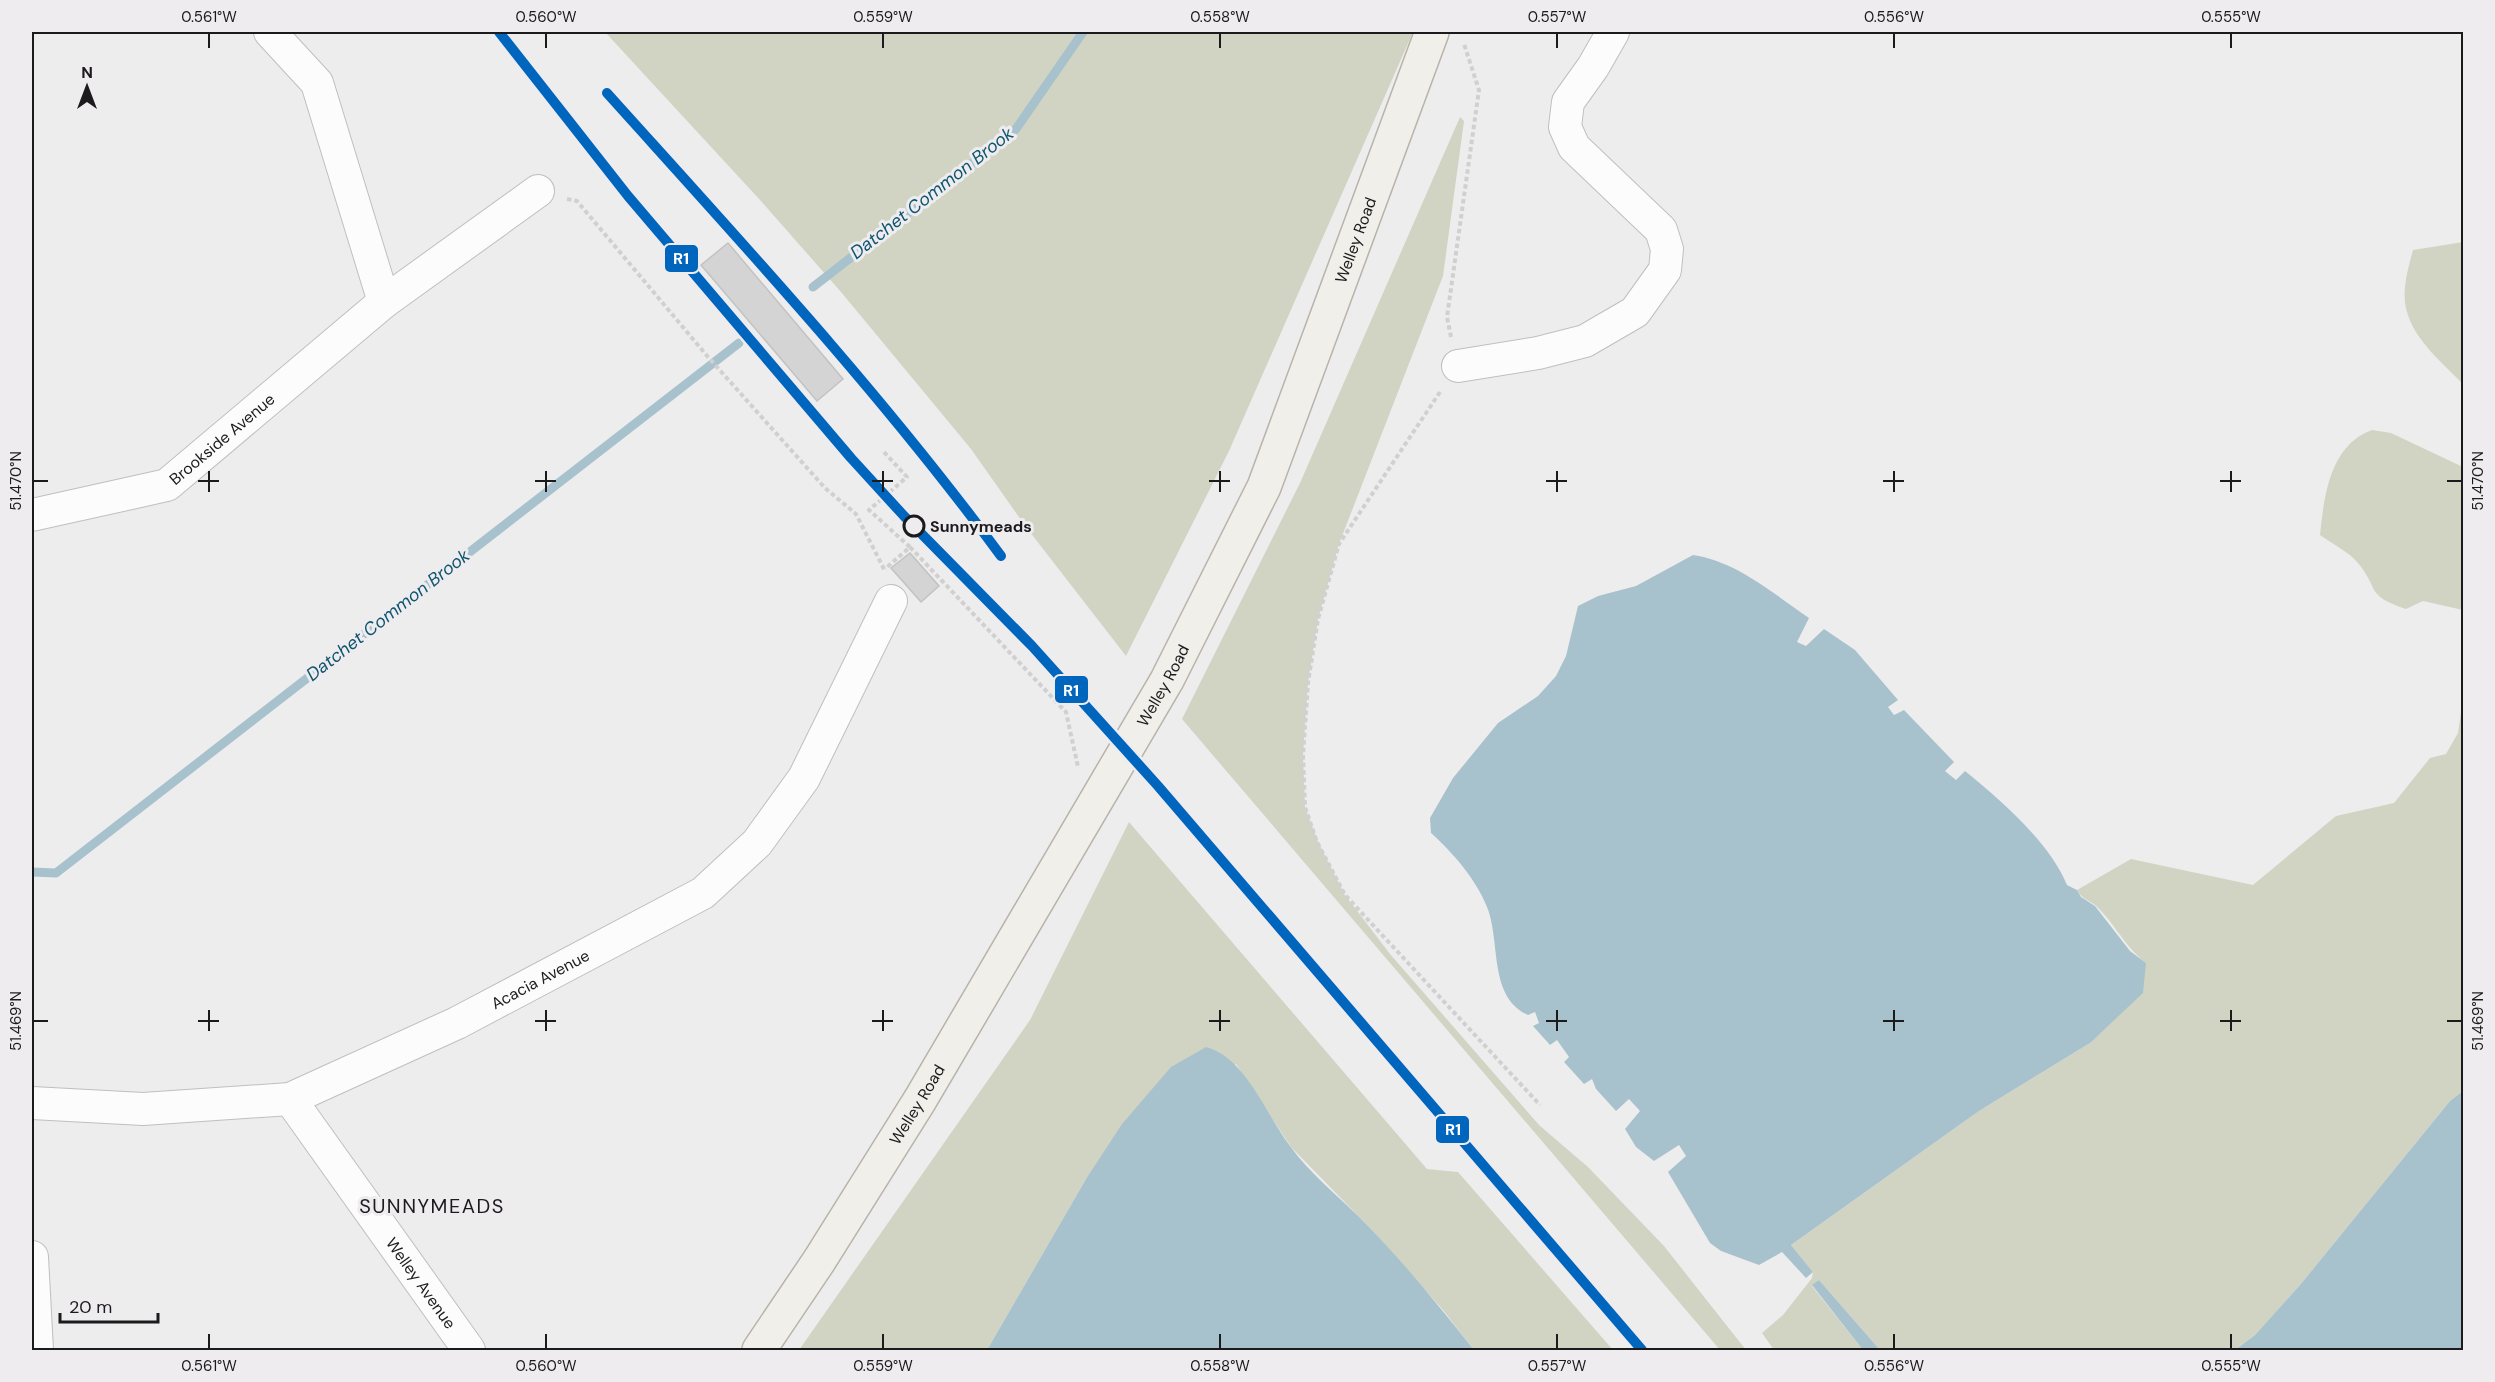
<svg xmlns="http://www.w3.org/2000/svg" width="2495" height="1382" viewBox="0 0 2495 1382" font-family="'DM Sans',sans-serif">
<rect width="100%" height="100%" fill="#eeedee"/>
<g fill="#d1d4c3">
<path d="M605,32H1413L1229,451L1126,656L1026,527L971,449L841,292L760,200Z"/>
<path d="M1460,117L1464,121L1443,276L1339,544L1318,619L1308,683L1303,755L1305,807L1318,842L1345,895L1390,954L1539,1125L1588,1167L1664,1246L1746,1350H1720L1182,719L1300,483Z"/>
<path d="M2463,242H2464L2463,384C2437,357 2400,329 2405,287C2406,274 2410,262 2413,250Z"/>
<path d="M2372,430L2391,433L2463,467V610L2423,601L2406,609C2365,595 2380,590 2358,563C2349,552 2331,543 2320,535C2324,496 2330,445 2372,430Z"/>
<path d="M2463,698V1091L2450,1101L2300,1285L2255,1335L2235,1350H1880L1819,1280L1812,1286L1863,1350H1774L1762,1333L1783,1315L1812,1278L1813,1272L1791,1245L1979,1111L2090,1043L2146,963C2124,946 2114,922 2095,905C2087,899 2082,899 2077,890L2131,859L2253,885L2336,816L2394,803L2430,758L2446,754L2458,733Z"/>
<path d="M1129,822L1427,1169L1458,1172L1613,1350H1474L1443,1310L1368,1226L1291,1147L1236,1064L1086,1179L987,1350H799L1030,1020Z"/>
</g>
<g fill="#a8c2cd">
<path d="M1693,555C1736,561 1774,594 1809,618L1797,642L1806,646L1824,629L1855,650L1898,700L1888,707L1894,715L1904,710L1954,762L1945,771L1956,780L1965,771C2001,800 2050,843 2067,885L2077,890L2081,897L2095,906L2130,951L2146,963L2143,993L2090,1043L1979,1111L1791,1245L1813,1272L1806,1278L1782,1252L1759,1265L1721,1251L1710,1243L1668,1172L1686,1156L1679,1145L1654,1161L1636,1147L1625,1129L1640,1111L1629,1099L1616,1111L1596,1089L1592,1079L1584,1084L1564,1062L1569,1057L1557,1040L1550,1045L1533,1026L1539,1023L1535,1012L1528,1015C1488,997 1501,941 1487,907C1476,879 1453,853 1431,833L1430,818L1453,778L1498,723L1538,696L1556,676L1566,656L1578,606L1598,596L1636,586Z"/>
<path d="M1206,1047C1245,1057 1266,1114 1290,1146C1311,1175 1342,1199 1367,1225C1405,1264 1440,1307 1474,1350H987L1086,1179L1122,1124L1171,1067Z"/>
<path d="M2463,1091V1350H2235L2255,1335L2300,1285L2450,1101Z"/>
<path d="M1819,1280L1880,1350H1863L1812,1285Z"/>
</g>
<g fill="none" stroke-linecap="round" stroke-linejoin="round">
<g stroke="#a8c2cd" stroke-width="9">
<path d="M813,287L1016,129L1083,32"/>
<path d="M32,872L56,873L739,343"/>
</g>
</g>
<g fill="#d5d4d4" stroke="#c3c2c3" stroke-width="1.5">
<path d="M728,243L843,379L817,401L701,265Z"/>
<path d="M910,553L939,586L921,602L891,568Z"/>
</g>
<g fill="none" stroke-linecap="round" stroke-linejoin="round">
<g stroke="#c0bfc0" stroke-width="34">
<g id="minor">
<path d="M270,32L317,83L384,302"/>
<path d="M1458,366L1538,353L1585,341L1635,312L1665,270L1667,249L1661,230L1574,147L1565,127L1568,102L1593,67L1613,32"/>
<path id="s1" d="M32,515L167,485L384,302L538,191"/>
<path id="s2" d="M290,1099L469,1350"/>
<path id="s3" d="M32,1103L143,1109L290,1099L457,1023L703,893L757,843L804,778L891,601"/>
<path d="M32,1257L37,1350"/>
</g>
</g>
<g stroke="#b8b3aa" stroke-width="36">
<g id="major">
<path id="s4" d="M759,1350L819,1261L920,1100L1167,680L1264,487L1432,32"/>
</g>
</g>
<g stroke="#d1d0d1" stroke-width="4" stroke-dasharray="4.5 3" stroke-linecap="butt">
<path d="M567,199L577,201L708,357L825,488L856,514L885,571"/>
<path d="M1451,337L1447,317L1479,90L1464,44"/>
<path d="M1440,392L1339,544L1318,619L1308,683L1303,755L1305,807L1317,842L1345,895L1540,1105"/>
<path d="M884,452L907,477L869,510L910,547L885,569"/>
<path d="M910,547L1066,712L1078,767"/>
</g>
<use href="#minor" stroke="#fcfcfc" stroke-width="32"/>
<use href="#major" stroke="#f1efe9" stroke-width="33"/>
<g stroke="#eeecef" stroke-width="15">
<g id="rail-1">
<path d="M499,32L628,196L851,458L904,516L1032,646L1158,786L1642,1350"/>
<path d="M607,93C742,243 881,393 1001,556"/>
</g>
</g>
<use href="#rail-1" stroke="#0065bd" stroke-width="10"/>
</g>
<path fill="none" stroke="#1b1a1c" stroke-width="2" d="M209,33V48M546,33V48M883,33V48M1220,33V48M1557,33V48M1894,33V48M2231,33V48M209,471V492M546,471V492M883,471V492M1220,471V492M1557,471V492M1894,471V492M2231,471V492M33,481H48M198,481H219M535,481H556M872,481H893M1209,481H1230M1546,481H1567M1883,481H1904M2220,481H2241M2447,481H2462M209,1010V1031M546,1010V1031M883,1010V1031M1220,1010V1031M1557,1010V1031M1894,1010V1031M2231,1010V1031M33,1021H48M198,1021H219M535,1021H556M872,1021H893M1209,1021H1230M1546,1021H1567M1883,1021H1904M2220,1021H2241M2447,1021H2462M209,1334V1349M546,1334V1349M883,1334V1349M1220,1334V1349M1557,1334V1349M1894,1334V1349M2231,1334V1349"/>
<circle fill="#eeecef" stroke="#1b1a1c" stroke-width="3" cx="914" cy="526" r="10"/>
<g text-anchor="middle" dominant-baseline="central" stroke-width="6" stroke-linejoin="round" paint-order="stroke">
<g font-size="16" fill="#1b1a1c" stroke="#eeecef">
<text stroke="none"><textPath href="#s4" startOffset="1264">Welley Road</textPath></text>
<text stroke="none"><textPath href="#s1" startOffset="210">Brookside Avenue</textPath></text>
<text stroke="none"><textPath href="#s4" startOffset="778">Welley Road</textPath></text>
<text stroke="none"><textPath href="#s3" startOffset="536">Acacia Avenue</textPath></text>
<text stroke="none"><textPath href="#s4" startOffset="292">Welley Road</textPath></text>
<text stroke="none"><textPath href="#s2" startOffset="226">Welley Avenue</textPath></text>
</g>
<g font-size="16" font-weight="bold" fill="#1b1a1c" stroke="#eeecef" text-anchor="start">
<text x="930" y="526">Sunnymeads</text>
</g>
<g font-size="18" font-style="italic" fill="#0e566e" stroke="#eeecef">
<text transform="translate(932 193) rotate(-38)">Datchet Common Brook</text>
<text transform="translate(388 615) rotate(-38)">Datchet Common Brook</text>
</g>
<g font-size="20" letter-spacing="1.5" fill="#1b1a1c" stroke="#eeecef">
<text x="432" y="1206">SUNNYMEADS</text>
</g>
</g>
<g stroke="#eeecef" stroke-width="2">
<rect x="664" y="244" width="35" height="29" rx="6" fill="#0065bd"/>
<rect x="1054" y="675" width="35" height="29" rx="6" fill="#0065bd"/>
<rect x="1435" y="1115" width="35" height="29" rx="6" fill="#0065bd"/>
</g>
<g font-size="16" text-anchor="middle" font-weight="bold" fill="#fff">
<text x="681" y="264">R1</text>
<text x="1071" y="696">R1</text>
<text x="1453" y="1135">R1</text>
</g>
<rect width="2495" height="1382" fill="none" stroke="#eeecef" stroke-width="66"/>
<g transform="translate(87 87)" stroke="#eeecef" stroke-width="4.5" paint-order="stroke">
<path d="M0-4.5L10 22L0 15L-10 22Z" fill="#1b1a1c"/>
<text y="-9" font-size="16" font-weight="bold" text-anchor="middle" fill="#1b1a1c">N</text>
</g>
<path d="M60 1313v9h98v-9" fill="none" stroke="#1b1a1c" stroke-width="3"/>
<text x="69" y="1313" font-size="18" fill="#1b1a1c" stroke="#eeecef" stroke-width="4.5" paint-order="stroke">20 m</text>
<rect x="33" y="33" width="2429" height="1316" fill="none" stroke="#1b1a1c" stroke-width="2"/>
<g font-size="15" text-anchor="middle" fill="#1b1a1c">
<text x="209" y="22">0.561°W</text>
<text x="546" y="22">0.560°W</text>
<text x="883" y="22">0.559°W</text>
<text x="1220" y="22">0.558°W</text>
<text x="1557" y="22">0.557°W</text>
<text x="1894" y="22">0.556°W</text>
<text x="2231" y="22">0.555°W</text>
<text transform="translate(16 481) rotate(-90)" y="5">51.470°N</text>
<text transform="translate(2478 481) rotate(-90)" y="5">51.470°N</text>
<text transform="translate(16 1021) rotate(-90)" y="5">51.469°N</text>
<text transform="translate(2478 1021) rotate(-90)" y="5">51.469°N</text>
<text x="209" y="1371">0.561°W</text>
<text x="546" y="1371">0.560°W</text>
<text x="883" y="1371">0.559°W</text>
<text x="1220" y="1371">0.558°W</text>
<text x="1557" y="1371">0.557°W</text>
<text x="1894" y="1371">0.556°W</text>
<text x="2231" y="1371">0.555°W</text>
</g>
</svg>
